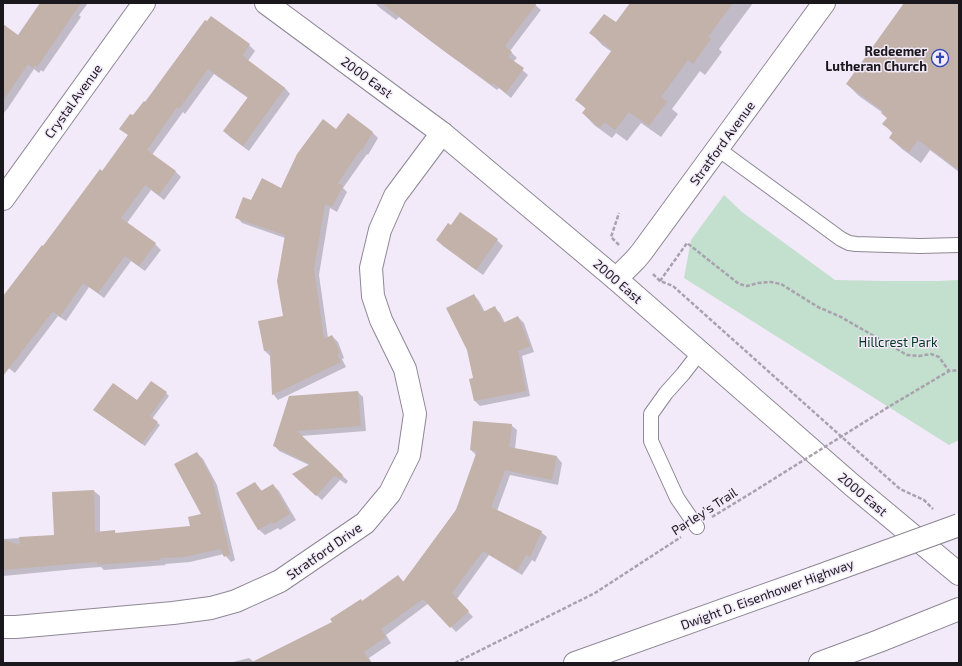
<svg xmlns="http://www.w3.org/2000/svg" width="962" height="666" viewBox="0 0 962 666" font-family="'Exo 2',sans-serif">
<rect width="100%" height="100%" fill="#f2eaf9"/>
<path fill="#c3dfcd" d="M724,195L742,212L835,280L887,281H938L959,280V440L949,445L684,278L691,240Z"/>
<g fill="#0003">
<path d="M42,3H88L79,15L81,17L43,72L41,70L39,73L34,69L8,108L3,114V46L19,36Z"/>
<path d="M375,3H533L541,10L510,51L517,58L513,62L528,75L511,98L499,88L497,90L432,42L399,17L396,20L380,8Z"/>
<path d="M631,3H753L719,49L722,52L705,75L700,71L672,109L678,114L661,137L641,123L627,141L616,133L612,138L594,125L583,113L586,109L576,100L612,52L602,45L591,33L616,24Z"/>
<path d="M905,3H959V172L930,150L921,163L902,149L890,138L893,134L884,124L888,118L883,113L859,96L847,84Z"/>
<path d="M211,17L249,45L255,51L248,61L285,88L290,94L249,151L230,137L224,131L248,98L214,74L185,114L183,112L152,155L176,172L181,177L164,200L151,190L127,223L155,244L161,250L145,271L131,261L104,298L89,287L66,321L58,316L15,373L7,367L3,372V298L102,172L129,136L121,128L134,116L145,104Z"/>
<path d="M337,130L372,132L378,138L368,155L367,154L343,188L347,192L337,212L330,208L319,275L328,338L332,336L338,342L344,358L342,359L346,367L278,400L273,394L270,356L265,351L284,317L285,238L242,223L237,217L251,201L281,189Z"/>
<path d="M437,240H497L503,246L483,275L443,246Z"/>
<path d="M474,295L479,301L485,312L494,307L500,313L505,323L518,317L524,323L534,352L522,356L530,396L480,406L475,401Z"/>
<path d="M358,392L363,397L366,431L301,436L348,481L346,484L340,480L322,500L298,479L309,465L279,451L274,445Z"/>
<path d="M166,393L169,396L152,419L160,425L145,446L98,413Z"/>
<path d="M511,425L517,430L515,449L557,457L562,463L558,485L510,475L497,511L541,532L547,537L535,562L532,560L522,575L489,555L457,599L473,617L456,632L429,603L386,635L391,643L369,658L372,663H229L249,658L254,662L333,623L398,576L404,582L456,510L477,456L471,450Z"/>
<path d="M197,453L203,459L217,485L235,560L231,562L224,554L190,562L165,564L166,565L104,570L101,567L87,568L3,576V539L55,536L53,493L94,491L100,496V532L114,531L117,534L191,527L203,515Z"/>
<path d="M255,483L262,491L273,485L279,491L296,520L280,530L278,528L265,535L258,529Z"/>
</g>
<g fill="#c2b2a9">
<path d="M40,3H81L37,67L35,65L33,68L28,64L3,101V24L18,35Z"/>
<path d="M381,3H537L505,46L512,52L508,57L524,68L506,93L493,83L492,85L444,51Z"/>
<path d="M630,3H733L708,37L711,39L693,64L688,60L661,97L667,102L649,126L629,112L615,130L604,122L600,128L582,113L586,108L575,100L612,50L589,33L604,14L616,22Z"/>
<path d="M904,3H959V170L918,140L909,152L889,138L893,132L882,124L887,118L881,113L883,111L846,84Z"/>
<path d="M211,16L250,44L243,55L244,57L285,88L243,146L223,131L248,97L208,69L179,109L177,107L147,150L176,171L159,195L145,185L121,218L156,243L139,266L125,256L98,293L83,283L60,317L53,311L3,376V296L42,245L43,246L100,169L102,171L128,135L119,129L130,114L133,115L144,101L145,102L205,20L207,21Z"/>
<path d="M348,113L373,132L362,150L361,149L338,183L343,186L332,207L325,204L314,269L324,339L332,335L340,353L337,354L341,362L272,395L270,350L264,351L258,321L283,316L277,281L285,235L235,218L243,197L251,200L262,178L281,188L297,154L323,119L336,129Z"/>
<path d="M460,212L498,239L476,270L436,240L448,223L451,225Z"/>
<path d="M474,294L483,312L495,306L503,323L518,316L530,346L518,351L526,391L474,401L469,379L473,378L467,350L446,308Z"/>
<path d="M151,381L167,392L150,416L158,422L142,444L93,410L113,383L137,400Z"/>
<path d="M358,391L361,426L297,431L343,475L341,479L334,476L316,496L292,474L310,464L273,446L289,396Z"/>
<path d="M473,421L512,424L509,447L557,456L552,480L505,470L491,507L542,531L530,557L526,555L517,571L483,551L452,593L469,611L450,628L423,599L381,629L386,637L364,652L371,663H250L332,622L330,619L361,599L362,601L398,575L403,582L456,510L477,451L470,450Z"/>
<path d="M197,452L212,479L230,554L224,557L220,549L184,557L160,558L161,560L97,565V562L81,563L3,570V540L20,545L19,537L54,535L52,492L94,490L95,532L115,530V533L190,526L188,517L201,514L174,464Z"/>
<path d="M255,482L261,491L273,484L290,514L273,524L272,522L258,530L236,493Z"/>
</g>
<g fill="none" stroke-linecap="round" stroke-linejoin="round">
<g stroke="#8e8795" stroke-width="16">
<g id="lane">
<path d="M718,149L841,239L849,243L856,244L920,246L959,245"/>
<path d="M697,527L677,498L651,441V414L666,393L683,374L700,352"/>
</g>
</g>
<g stroke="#8e8795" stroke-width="24">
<g id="street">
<path d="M3,199L144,3"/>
<path d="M616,279L635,260L641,253L824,3"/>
<path d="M3,627H16L173,613L211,608L236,601L280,581L365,523L390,493L409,455L415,414L405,369L381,320L373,296L371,268L380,230L395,196L442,133"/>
</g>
</g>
<g stroke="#8e8795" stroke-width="24">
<path id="secondary" d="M266,3L442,133L616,279L852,485L959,574"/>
</g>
<g stroke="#8e8795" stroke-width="24">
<g id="highway">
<path d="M575,663L813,578"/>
<path d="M820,663L879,641L959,609"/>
</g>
</g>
<g stroke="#a8a2ae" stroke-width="2.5" stroke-dasharray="4 2" stroke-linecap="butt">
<path d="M619,245L611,237L619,213"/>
<path d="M653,274L660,281L673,286L900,489L924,500L933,509"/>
<path d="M660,281L687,243L739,284L747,286L758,283L771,282L781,284L818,307L841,317L907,355L919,356L931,354L939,357L949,371"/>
<path d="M890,406L949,371L959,370"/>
<path d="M712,517L753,492"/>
<path d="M455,663L595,593L681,537"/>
</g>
<use href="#lane" stroke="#fff" stroke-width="14"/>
<use href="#street" stroke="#fff" stroke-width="22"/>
<use href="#secondary" stroke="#fff" stroke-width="22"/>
<use href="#highway" stroke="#fff" stroke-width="22"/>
<g stroke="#8e8795" stroke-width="24" stroke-linecap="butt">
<path id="highway-bridge" d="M813,578L959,525"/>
</g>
<path stroke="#a8a2ae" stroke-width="2.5" stroke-dasharray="4 2" stroke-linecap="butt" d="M753,492L890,406"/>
<use href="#highway-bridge" stroke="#fff" stroke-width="22"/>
</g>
<defs>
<g id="church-ring" transform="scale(0.9)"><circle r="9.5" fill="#f2eaf9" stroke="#3047b8" stroke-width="1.5"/><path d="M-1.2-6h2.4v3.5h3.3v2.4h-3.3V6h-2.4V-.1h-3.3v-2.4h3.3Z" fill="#3047b8"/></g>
</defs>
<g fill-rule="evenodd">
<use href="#church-ring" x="940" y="58"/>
</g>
<g text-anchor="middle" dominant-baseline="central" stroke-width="3" stroke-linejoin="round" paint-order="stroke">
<g font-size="13" font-weight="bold" fill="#1b181d" stroke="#f2eaf9" text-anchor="end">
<text x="927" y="51">Redeemer<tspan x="927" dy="15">Lutheran Church</tspan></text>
</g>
<g font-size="13" fill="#1b181d" stroke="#f2eaf9">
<text transform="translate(367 77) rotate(36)">2000 East</text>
<text transform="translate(73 101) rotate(-54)">Crystal Avenue</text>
<text transform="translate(722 143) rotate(-54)">Stratford Avenue</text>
<text transform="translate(618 281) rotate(41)">2000 East</text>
<text transform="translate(863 494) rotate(40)">2000 East</text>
<text transform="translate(704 511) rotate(-33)">Parley's Trail</text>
<text transform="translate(324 551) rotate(-35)">Stratford Drive</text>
<text transform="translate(767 594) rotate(-20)">Dwight D. Eisenhower Highway</text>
</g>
<g font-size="13" fill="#02351e" stroke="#f2eaf9">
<text x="898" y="342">Hillcrest Park</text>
</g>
</g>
<rect width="962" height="666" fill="none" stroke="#1b181d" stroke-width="8"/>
</svg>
